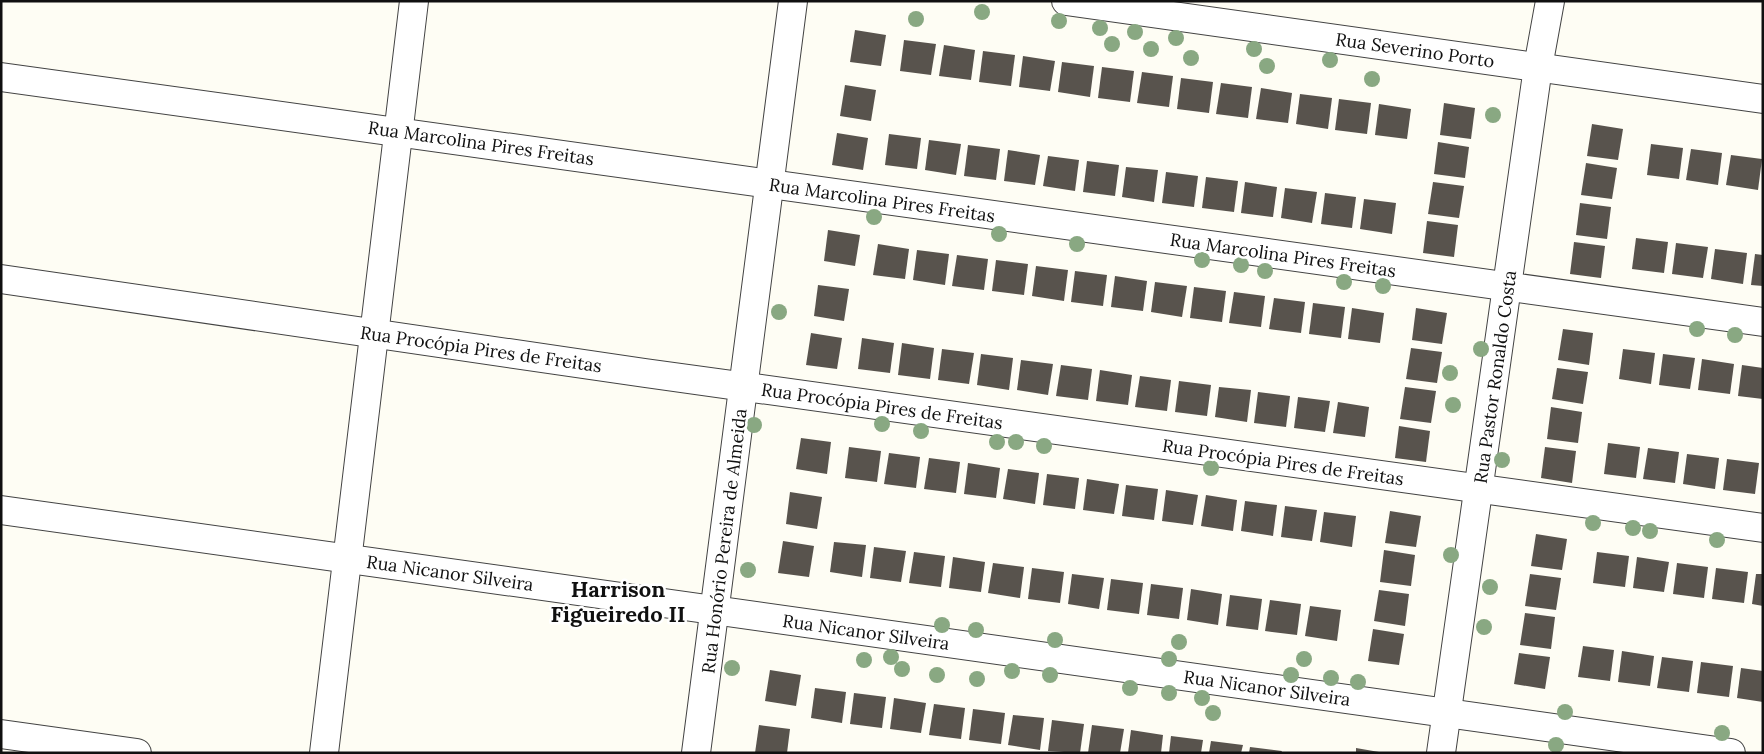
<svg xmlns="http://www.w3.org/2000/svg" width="1764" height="754" viewBox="0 0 1764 754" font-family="Lora,serif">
<rect width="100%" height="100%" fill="#fefdf4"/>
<g fill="#58534d">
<path d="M855,30L886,35L881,66L850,62Z"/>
<path d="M904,40L936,44L931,75L900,71Z"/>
<path d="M944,45L975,50L971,80L939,76Z"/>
<path d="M983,51L1015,55L1011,86L979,82Z"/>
<path d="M1023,56L1055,61L1050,91L1019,87Z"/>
<path d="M1062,62L1094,66L1090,97L1058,92Z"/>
<path d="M1102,67L1134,71L1130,102L1098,98Z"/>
<path d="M1142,72L1173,76L1169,107L1137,103Z"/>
<path d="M1181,78L1213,82L1209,113L1177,109Z"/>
<path d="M1221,83L1252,87L1248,118L1216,114Z"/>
<path d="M845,85L876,90L871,121L840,116Z"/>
<path d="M1261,88L1292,93L1288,123L1256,119Z"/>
<path d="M1300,94L1332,98L1328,129L1296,124Z"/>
<path d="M1339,99L1371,103L1367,134L1335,130Z"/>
<path d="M1444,103L1475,108L1471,139L1440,135Z"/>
<path d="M1379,104L1411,109L1407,139L1375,135Z"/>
<path d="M1592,124L1623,129L1618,160L1587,156Z"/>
<path d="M837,133L868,138L863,170L832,165Z"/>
<path d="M889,134L921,138L917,169L885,165Z"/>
<path d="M929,140L961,144L956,175L925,170Z"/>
<path d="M1438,142L1469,147L1465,178L1434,174Z"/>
<path d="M1651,144L1683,148L1679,179L1647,175Z"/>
<path d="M968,145L1000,149L996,180L964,176Z"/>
<path d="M1691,149L1722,153L1718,185L1686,180Z"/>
<path d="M1008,150L1040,155L1035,185L1004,181Z"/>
<path d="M1731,155L1762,159L1758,190L1726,185Z"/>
<path d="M1048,156L1079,160L1075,191L1043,186Z"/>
<path d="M1087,161L1119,165L1115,196L1083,192Z"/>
<path d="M1586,163L1617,168L1612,199L1581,195Z"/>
<path d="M1126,167L1158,170L1154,202L1122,197Z"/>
<path d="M1166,172L1198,176L1194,207L1162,203Z"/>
<path d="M1206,177L1238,181L1234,212L1202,208Z"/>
<path d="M1245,182L1277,187L1273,217L1241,213Z"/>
<path d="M1433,182L1464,186L1459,218L1428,214Z"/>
<path d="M1285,188L1317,192L1312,223L1281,218Z"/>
<path d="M1325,193L1356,197L1352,228L1321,224Z"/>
<path d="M1364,199L1396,203L1392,234L1360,229Z"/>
<path d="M1580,203L1611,207L1607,239L1576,235Z"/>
<path d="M1427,221L1458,225L1454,257L1423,253Z"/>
<path d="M828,230L860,235L855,266L824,261Z"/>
<path d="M1636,238L1668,242L1664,273L1632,269Z"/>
<path d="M1574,242L1605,246L1601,278L1570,274Z"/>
<path d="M1676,243L1708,247L1703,278L1672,274Z"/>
<path d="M878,244L909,249L905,279L873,275Z"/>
<path d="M1715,249L1747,253L1743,284L1711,279Z"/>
<path d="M917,250L949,254L945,285L913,280Z"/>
<path d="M1755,254L1763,255V286L1751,285Z"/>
<path d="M957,255L988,259L984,290L952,286Z"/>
<path d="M996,260L1028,264L1024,295L992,291Z"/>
<path d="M1036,266L1068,270L1064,301L1032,296Z"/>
<path d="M1075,271L1107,275L1103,306L1071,302Z"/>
<path d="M1115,276L1147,281L1143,311L1111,307Z"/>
<path d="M1155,282L1187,286L1182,317L1151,312Z"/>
<path d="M818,285L849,289L844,321L814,316Z"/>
<path d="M1194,287L1226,291L1222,322L1190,318Z"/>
<path d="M1234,292L1265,296L1261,327L1229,323Z"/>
<path d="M1274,298L1305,302L1301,333L1269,329Z"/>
<path d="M1313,303L1345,307L1341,338L1309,334Z"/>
<path d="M1352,308L1384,313L1380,343L1348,339Z"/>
<path d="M1416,308L1447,313L1442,344L1412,340Z"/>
<path d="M1563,329L1593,333L1589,365L1558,360Z"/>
<path d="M811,333L842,338L837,369L806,365Z"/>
<path d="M862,338L894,343L890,373L858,369Z"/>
<path d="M902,343L934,348L930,379L898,375Z"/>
<path d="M1411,348L1442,352L1437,383L1406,379Z"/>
<path d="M942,349L974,353L969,384L938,380Z"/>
<path d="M1623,349L1655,353L1651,384L1619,379Z"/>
<path d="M981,354L1013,358L1009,390L977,385Z"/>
<path d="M1663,354L1695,358L1690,389L1659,385Z"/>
<path d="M1702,359L1734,364L1730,394L1698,390Z"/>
<path d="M1021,360L1053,364L1048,395L1017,390Z"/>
<path d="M1061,365L1092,369L1088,400L1056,396Z"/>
<path d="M1742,365L1763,368V399L1738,396Z"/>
<path d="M1557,368L1588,372L1583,404L1552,399Z"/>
<path d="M1100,370L1132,375L1128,405L1096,401Z"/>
<path d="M1140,376L1171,380L1167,411L1135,407Z"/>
<path d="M1179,381L1211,385L1207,416L1175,412Z"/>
<path d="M1219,387L1251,390L1247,422L1215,417Z"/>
<path d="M1405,387L1436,391L1431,423L1400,419Z"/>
<path d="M1258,392L1290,396L1286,427L1254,423Z"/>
<path d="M1298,397L1330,401L1325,432L1294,428Z"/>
<path d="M1338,402L1369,407L1365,437L1333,433Z"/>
<path d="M1551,407L1582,412L1578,443L1547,439Z"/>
<path d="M1399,426L1430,431L1426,462L1395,458Z"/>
<path d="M801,438L831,442L827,474L796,469Z"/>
<path d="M1608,443L1640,447L1636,478L1604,474Z"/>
<path d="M849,447L881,451L877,482L845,478Z"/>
<path d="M1545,447L1576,451L1572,483L1541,478Z"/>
<path d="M1648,448L1679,452L1675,483L1643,479Z"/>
<path d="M889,453L920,457L916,488L884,484Z"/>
<path d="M1687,454L1719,458L1715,489L1683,484Z"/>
<path d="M929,458L960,462L956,493L924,489Z"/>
<path d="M1727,459L1759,463L1755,494L1723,490Z"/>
<path d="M968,463L1000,468L996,498L964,494Z"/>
<path d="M1008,469L1039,473L1035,504L1003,499Z"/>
<path d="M1047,474L1079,478L1075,509L1043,505Z"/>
<path d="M1087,479L1119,484L1114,514L1083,510Z"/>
<path d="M1126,485L1158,489L1154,520L1122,516Z"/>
<path d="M1166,490L1198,495L1193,525L1162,521Z"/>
<path d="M790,492L822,497L817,529L786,524Z"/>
<path d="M1206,495L1237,500L1233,531L1201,526Z"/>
<path d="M1245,501L1277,505L1273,536L1241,531Z"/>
<path d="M1285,506L1317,510L1312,541L1281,537Z"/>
<path d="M1390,511L1421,516L1416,547L1385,543Z"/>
<path d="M1324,512L1356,516L1352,547L1320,542Z"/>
<path d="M1536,534L1567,539L1562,570L1531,566Z"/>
<path d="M783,541L814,546L809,577L778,573Z"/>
<path d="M834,542L866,545L862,577L830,572Z"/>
<path d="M874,547L906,551L901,582L870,578Z"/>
<path d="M1384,550L1415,555L1411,586L1380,582Z"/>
<path d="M914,552L945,556L941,587L909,583Z"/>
<path d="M1597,552L1629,556L1625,587L1593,583Z"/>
<path d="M953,557L985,562L981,592L949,588Z"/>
<path d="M1637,557L1669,562L1664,592L1633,588Z"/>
<path d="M993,563L1024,567L1020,598L988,593Z"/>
<path d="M1677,563L1708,567L1704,598L1673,594Z"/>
<path d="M1032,568L1064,572L1060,603L1028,599Z"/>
<path d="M1716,568L1748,572L1744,603L1712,599Z"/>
<path d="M1072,574L1104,578L1099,609L1068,604Z"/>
<path d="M1530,574L1561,578L1556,610L1525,606Z"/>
<path d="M1756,574H1763V606L1752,604Z"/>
<path d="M1111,579L1143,583L1139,614L1107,610Z"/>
<path d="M1151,584L1183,588L1179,619L1147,615Z"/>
<path d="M1191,589L1222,594L1218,625L1187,620Z"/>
<path d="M1379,590L1409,594L1405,626L1374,621Z"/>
<path d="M1230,595L1262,599L1258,630L1226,626Z"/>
<path d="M1270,600L1301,604L1297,635L1265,631Z"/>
<path d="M1310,606L1341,610L1337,641L1305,636Z"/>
<path d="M1525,613L1555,617L1551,649L1520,645Z"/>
<path d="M1373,629L1404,634L1399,665L1368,661Z"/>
<path d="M1583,646L1614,650L1610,681L1578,677Z"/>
<path d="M1622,651L1654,656L1650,686L1618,682Z"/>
<path d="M1519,653L1550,657L1545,689L1514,684Z"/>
<path d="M1662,657L1693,661L1689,692L1657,688Z"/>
<path d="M1701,662L1733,666L1729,697L1697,693Z"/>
<path d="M1741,668L1763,671V702L1737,698Z"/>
<path d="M770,670L801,675L796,706L765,701Z"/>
<path d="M815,688L846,692L842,723L811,718Z"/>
<path d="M854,693L886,697L882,728L850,724Z"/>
<path d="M894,698L926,703L921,733L890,729Z"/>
<path d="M934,704L965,708L961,739L929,735Z"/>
<path d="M973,709L1005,713L1001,744L969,740Z"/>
<path d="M1013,715L1044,718L1040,750L1008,745Z"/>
<path d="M1052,720L1084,724L1080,753L1048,751Z"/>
<path d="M759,725L790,729L787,753H755Z"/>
<path d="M1092,725L1124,729L1120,753H1088Z"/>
<path d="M1131,730L1163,735L1161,753H1128Z"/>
<path d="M1171,736L1203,740L1201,753H1169Z"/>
<path d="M1211,741L1243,745L1241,753H1209Z"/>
<path d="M1250,747L1282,751L1281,753H1249Z"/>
<path d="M1356,748L1379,752V753H1356Z"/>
</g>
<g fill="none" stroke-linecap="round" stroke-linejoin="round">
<g stroke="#434343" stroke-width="30">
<g id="minor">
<path d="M1066,1L1763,99"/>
<path d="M1,77L1763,322"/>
<path d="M1,279L645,373L1763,528"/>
<path d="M1,510L1731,753"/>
<path d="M1,734L137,753"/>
<path d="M324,753L414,1"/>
<path d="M696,753L793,1"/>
<path d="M1441,753L1538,67L1550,1"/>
</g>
</g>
<use href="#minor" stroke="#fff" stroke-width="28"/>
</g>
<g fill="#89a882">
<circle cx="982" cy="12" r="8"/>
<circle cx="916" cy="19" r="8"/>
<circle cx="1059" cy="21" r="8"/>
<circle cx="1100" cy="28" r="8"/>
<circle cx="1135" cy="32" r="8"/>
<circle cx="1176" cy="38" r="8"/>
<circle cx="1112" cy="44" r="8"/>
<circle cx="1151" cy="49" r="8"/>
<circle cx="1254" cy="49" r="8"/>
<circle cx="1191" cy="58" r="8"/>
<circle cx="1330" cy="60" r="8"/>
<circle cx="1267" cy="66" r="8"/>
<circle cx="1372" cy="79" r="8"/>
<circle cx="1493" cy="115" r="8"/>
<circle cx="874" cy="217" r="8"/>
<circle cx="999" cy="234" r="8"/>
<circle cx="1077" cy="244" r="8"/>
<circle cx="1202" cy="260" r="8"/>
<circle cx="1241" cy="265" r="8"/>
<circle cx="1265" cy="271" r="8"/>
<circle cx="1344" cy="282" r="8"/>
<circle cx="1383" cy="286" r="8"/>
<circle cx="779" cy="312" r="8"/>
<circle cx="1697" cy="329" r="8"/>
<circle cx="1735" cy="335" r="8"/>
<circle cx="1481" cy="349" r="8"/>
<circle cx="1450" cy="373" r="8"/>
<circle cx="1453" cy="405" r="8"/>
<circle cx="882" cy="424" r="8"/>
<circle cx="754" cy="425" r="8"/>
<circle cx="921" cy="431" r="8"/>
<circle cx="997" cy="442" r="8"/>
<circle cx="1016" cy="442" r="8"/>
<circle cx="1044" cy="446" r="8"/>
<circle cx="1502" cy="460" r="8"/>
<circle cx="1211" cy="468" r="8"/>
<circle cx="1593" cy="523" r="8"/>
<circle cx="1633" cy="528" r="8"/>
<circle cx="1650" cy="531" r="8"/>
<circle cx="1717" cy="540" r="8"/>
<circle cx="1451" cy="555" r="8"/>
<circle cx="748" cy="570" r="8"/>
<circle cx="1490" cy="587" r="8"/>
<circle cx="942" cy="625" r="8"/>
<circle cx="1484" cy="627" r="8"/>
<circle cx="976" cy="630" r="8"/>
<circle cx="1055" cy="640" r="8"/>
<circle cx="1179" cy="642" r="8"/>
<circle cx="891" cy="657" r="8"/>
<circle cx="1169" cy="659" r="8"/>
<circle cx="1304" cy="659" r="8"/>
<circle cx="864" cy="660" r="8"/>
<circle cx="732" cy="668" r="8"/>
<circle cx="902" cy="669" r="8"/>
<circle cx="1012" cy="671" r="8"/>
<circle cx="937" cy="675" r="8"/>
<circle cx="1050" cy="675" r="8"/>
<circle cx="1291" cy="675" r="8"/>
<circle cx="1331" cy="678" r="8"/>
<circle cx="977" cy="679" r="8"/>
<circle cx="1358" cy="682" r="8"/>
<circle cx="1130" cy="688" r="8"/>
<circle cx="1169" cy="693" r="8"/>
<circle cx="1202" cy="698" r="8"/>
<circle cx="1565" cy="712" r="8"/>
<circle cx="1213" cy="713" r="8"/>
<circle cx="1722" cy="733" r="8"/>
<circle cx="1556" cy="745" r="8"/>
</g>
<g text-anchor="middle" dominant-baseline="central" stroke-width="5" stroke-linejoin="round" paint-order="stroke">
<g font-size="18" fill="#101010" stroke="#fff">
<text transform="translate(1415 50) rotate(8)">Rua Severino Porto</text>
<text transform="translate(481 143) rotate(8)">Rua Marcolina Pires Freitas</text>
<text transform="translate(882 200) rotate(8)">Rua Marcolina Pires Freitas</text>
<text transform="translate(1283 255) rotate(8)">Rua Marcolina Pires Freitas</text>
<text transform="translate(481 349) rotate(8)">Rua Procópia Pires de Freitas</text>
<text transform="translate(1495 377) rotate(-82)">Rua Pastor Ronaldo Costa</text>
<text transform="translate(882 406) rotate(8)">Rua Procópia Pires de Freitas</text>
<text transform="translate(1283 462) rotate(8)">Rua Procópia Pires de Freitas</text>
<text transform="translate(724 541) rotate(-83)">Rua Honório Pereira de Almeida</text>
<text transform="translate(450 573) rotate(8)">Rua Nicanor Silveira</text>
<text transform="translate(866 632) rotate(8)">Rua Nicanor Silveira</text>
<text transform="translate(1267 688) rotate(8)">Rua Nicanor Silveira</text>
</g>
<g font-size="22" font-weight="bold" fill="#101010" stroke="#fff">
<text x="618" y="589">Harrison<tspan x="618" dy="25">Figueiredo II</tspan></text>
</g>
</g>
<rect width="1764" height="754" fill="none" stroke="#101010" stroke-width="5"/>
</svg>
